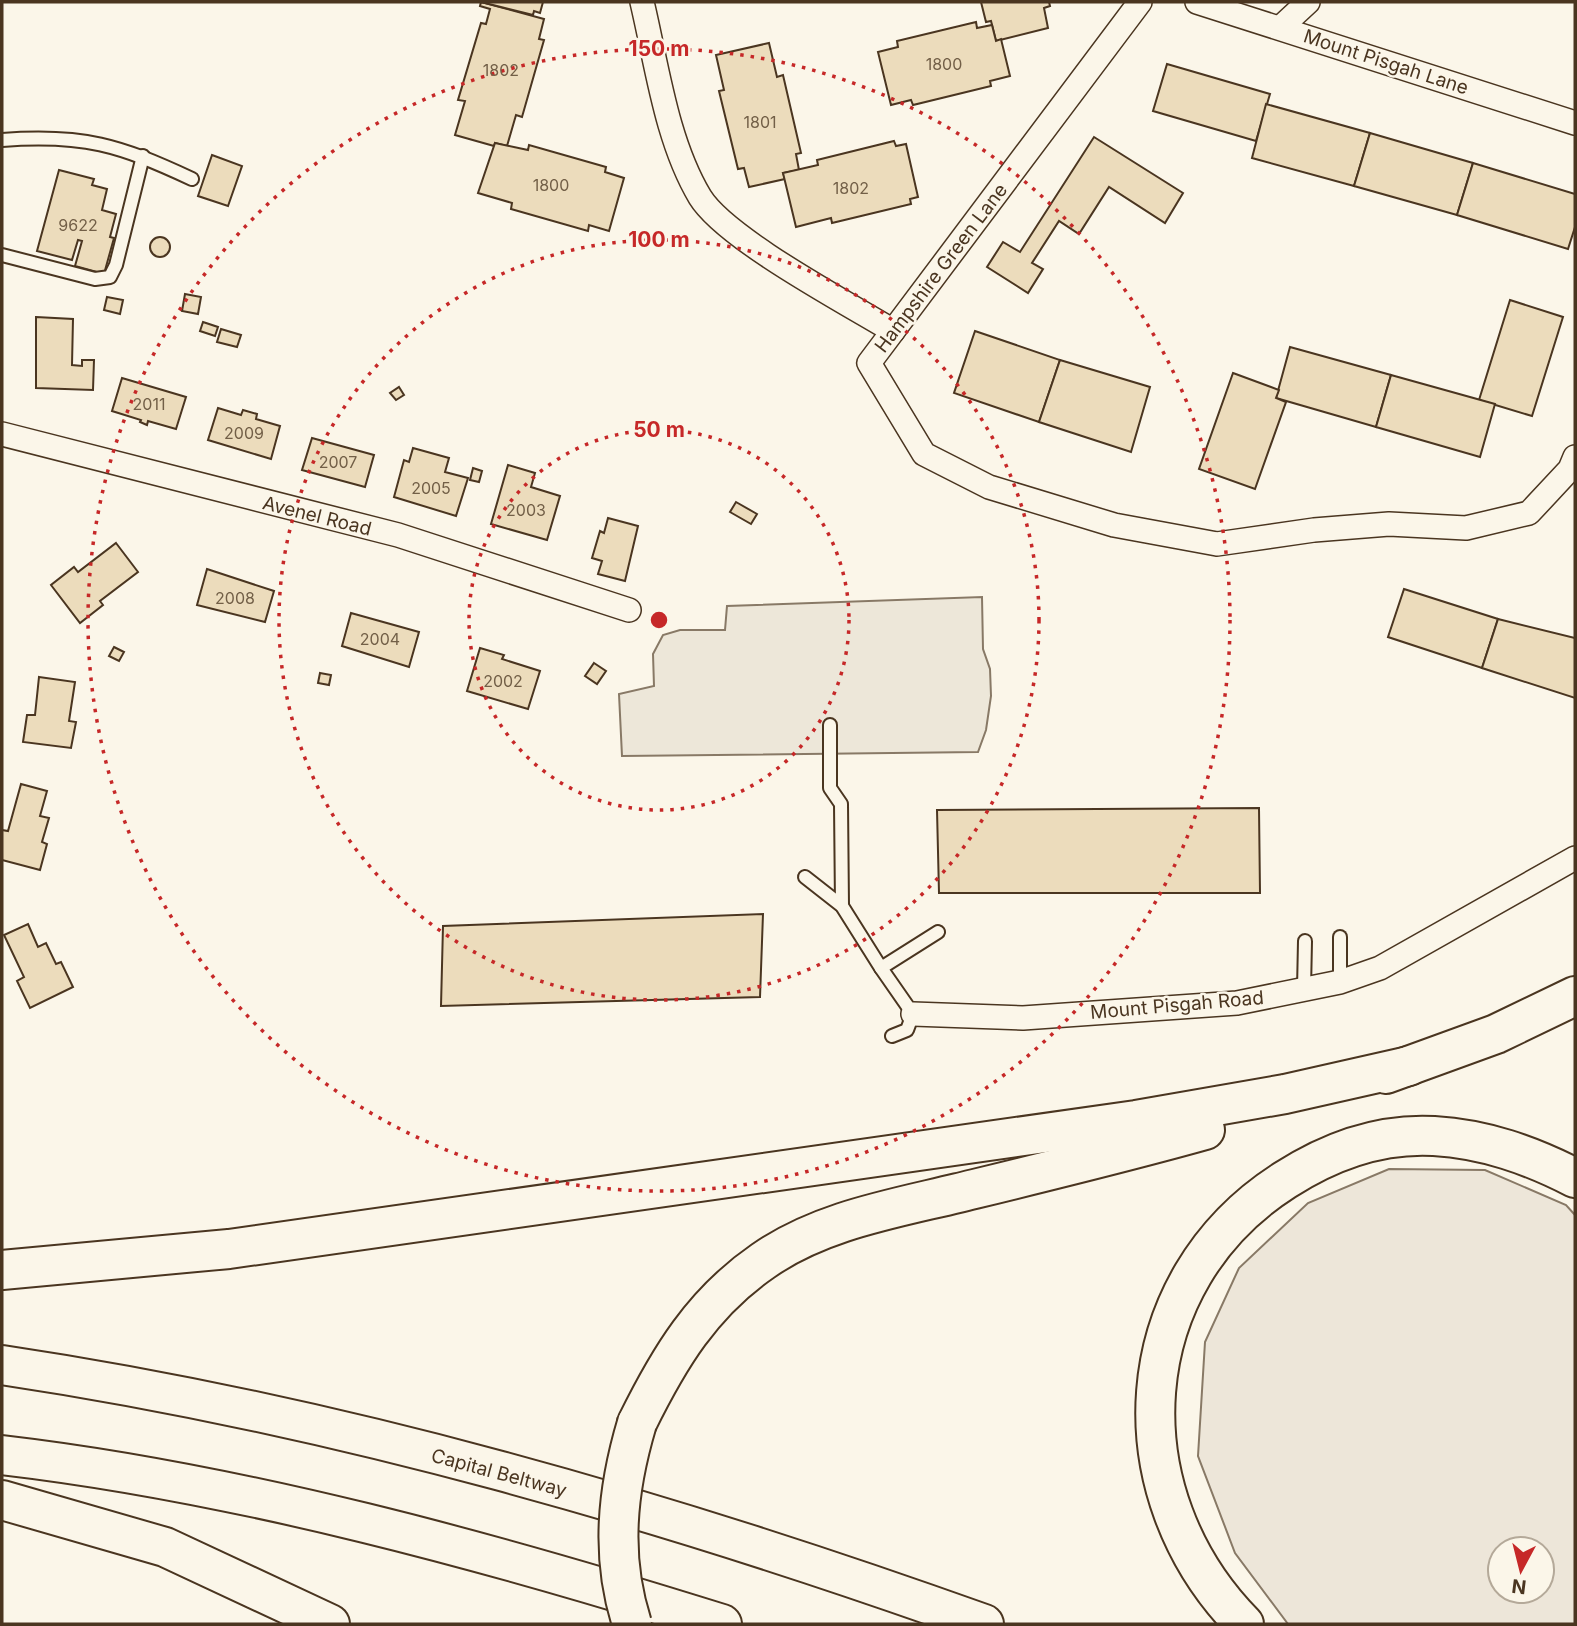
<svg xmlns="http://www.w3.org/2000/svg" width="1577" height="1626" viewBox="0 0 1577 1626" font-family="Inter,sans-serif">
<rect width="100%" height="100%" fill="#fbf6e9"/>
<path fill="#ede6d9" stroke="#887966" stroke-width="2" fill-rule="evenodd" d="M1389,1169L1485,1170L1566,1205L1575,1215V1624H1288L1235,1553L1198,1456L1205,1342L1239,1268L1308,1203ZM1500,1549H1542V1591H1500Z"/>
<path fill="#ede7d9" stroke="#887966" stroke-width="2" d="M982,597L983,649L990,669L991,696L986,730L978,752L622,756L619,694L654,686L653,654L663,635L680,630H725L727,606Z"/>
<g fill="#ecdcbc" stroke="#4a3520" stroke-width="2">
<path d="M481,2L544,19L539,39L544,40L522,117L516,115L507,146L495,143L494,146L455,135L465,101L458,100L481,23L486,24L490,9L480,6Z"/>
<path d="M481,2H543L540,13L534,11L533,15Z"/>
<path d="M981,2H1049L1050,6L1044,8L1048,28L996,41L991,21L986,22Z"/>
<path d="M976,22L977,28L992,25L996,41L1001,39L1010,76L990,81L991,86L913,105L911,100L891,105L878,52L898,47L897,41Z"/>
<path d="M769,43L777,77L783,75L801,153L796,154L799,170L783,173L785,179L749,187L744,168L738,169L719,91L724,90L716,55Z"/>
<path d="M1167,64L1270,94L1256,141L1153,111Z"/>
<path d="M1266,104L1370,133L1354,186L1252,158Z"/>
<path d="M1370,133L1473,163L1457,215L1354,186Z"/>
<path d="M1094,137L1183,193L1165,223L1109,187L1079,234L1059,221L1032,263L1043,269L1028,293L987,267L1003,242L1020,252Z"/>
<path d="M894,141L896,146L906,144L918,197L910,199L911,204L832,223L831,218L796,227L783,173L818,165L817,160Z"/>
<path d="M495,143L528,150L529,145L606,167L605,172L624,178L609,231L589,225L588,231L511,209L512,203L478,193Z"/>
<path d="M212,155L242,166L228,206L198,196Z"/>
<path d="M1473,163L1575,194V227L1568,249L1457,215Z"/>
<path d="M59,170L94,179L92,185L107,189L102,210L116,214L110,237L114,238L104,274L75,266L82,241L78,240L72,260L37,251Z"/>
<circle cx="160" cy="247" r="10"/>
<path d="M185,294L201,297L198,314L182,311Z"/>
<path d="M107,297L123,300L120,314L104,310Z"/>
<path d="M1510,300L1563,317L1532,416L1479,400Z"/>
<path d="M36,317L73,319L72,365L82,366V360H94L93,390L36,388Z"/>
<path d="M203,322L218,327L215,336L200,331Z"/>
<path d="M221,329L241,335L237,347L217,342Z"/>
<path d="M975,331L1060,360L1039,422L954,393Z"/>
<path d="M1290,347L1391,375L1376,427L1276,398Z"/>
<path d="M1060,360L1150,387L1131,452L1039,422Z"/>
<path d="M1233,373L1279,390L1276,398L1286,402L1255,489L1199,469Z"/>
<path d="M1391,375L1495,404L1480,457L1376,427Z"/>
<path d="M122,378L186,397L176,429L148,421L147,425L140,422L141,420L112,411Z"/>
<path d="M399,387L404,395L396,400L390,393Z"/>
<path d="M218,408L241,415L243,410L257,414L256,419L280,426L271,459L208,440Z"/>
<path d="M312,438L374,455L365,487L302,470Z"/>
<path d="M413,448L449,458L445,472L468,478L456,516L394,497L404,460L409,462Z"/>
<path d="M508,465L535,473L531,487L560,496L547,540L491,524Z"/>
<path d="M473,468L482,471L479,482L470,480Z"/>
<path d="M736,502L757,514L751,524L730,512Z"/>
<path d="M608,518L638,526L625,581L598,574L602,561L592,558L600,531L604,533Z"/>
<path d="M116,543L138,572L100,601L103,605L80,623L51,585L74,567L78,572Z"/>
<path d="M207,569L274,591L265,622L197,605Z"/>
<path d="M1404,589L1498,619L1482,668L1388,637Z"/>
<path d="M351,613L419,632L409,667L342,646Z"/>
<path d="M1498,619L1575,638V698L1482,668Z"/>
<path d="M114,647L124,652L119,661L109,656Z"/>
<path d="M480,648L504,655L502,659L540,671L528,709L467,691Z"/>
<path d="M594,663L606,671L597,684L585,676Z"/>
<path d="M320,673L331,675L329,685L318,683Z"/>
<path d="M39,677L75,682L69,721L76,722L71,748L23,742L27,715H35Z"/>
<path d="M21,784L47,791L40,816L49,818L42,842L47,844L40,870L2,860V830L8,831Z"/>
<path d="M1259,808L1260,893H939L937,810Z"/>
<path d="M763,914L760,997L441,1006L443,926Z"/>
<path d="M28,924L38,947L46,943L56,964L61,962L73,987L30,1008L17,981L24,977L4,935Z"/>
</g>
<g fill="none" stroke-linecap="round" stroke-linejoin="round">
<g stroke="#4a3520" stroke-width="16">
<g id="lane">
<path d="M2,140C84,134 119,145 192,179"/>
<path d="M2,255L95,279L110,277L116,265L143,156"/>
<path d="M830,725V788L841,804L842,906"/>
<path d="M805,877L842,906L881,968"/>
<path d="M1340,937V982"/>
<path d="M1304,989L1305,941"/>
<path d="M892,1036L907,1030L913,1014L881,968L938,932"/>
</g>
</g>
<g stroke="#4a3520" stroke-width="26">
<g id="street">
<path d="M642,2C657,65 666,140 700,197C726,239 847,303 893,331"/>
<path d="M1140,2L869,363L924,454L989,487L1114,525L1217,544L1314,530L1389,524L1466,528L1529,513L1570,469L1575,457"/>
<path d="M1197,2L1575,123"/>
<path d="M1280,28L1308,2"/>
<path d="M2,434L398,535L629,610"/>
<path d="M913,1014L1023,1018L1237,1003L1340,982L1380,968L1575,858"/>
</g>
</g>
<g stroke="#4a3520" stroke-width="42">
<g id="highway">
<path d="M1386,1074L1496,1034L1575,996"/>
<path d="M2,1270L229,1249L1136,1120L1285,1094L1409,1066"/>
<path d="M2,1365C336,1415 666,1510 984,1624"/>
<path d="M637,1423C669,1358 702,1303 763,1261C820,1221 892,1209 958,1193C1040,1173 1123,1153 1205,1130"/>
<path d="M2,1455C241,1483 492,1552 722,1624"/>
<path d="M2,1500L165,1547L330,1624"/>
<path d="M1244,1624C1115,1493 1125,1282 1285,1180C1330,1151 1380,1133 1434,1136C1485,1139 1530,1155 1575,1178"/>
</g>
</g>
<use href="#lane" stroke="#fbf6e9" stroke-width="12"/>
<use href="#street" stroke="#fbf6e9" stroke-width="23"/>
<use href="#highway" stroke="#fbf6e9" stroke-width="38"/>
<g stroke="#4a3520" stroke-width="42" stroke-linecap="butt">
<path id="highway-bridge" d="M632,1624C610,1556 617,1490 637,1423"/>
</g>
<use href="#highway-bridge" stroke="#fbf6e9" stroke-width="38"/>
</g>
<g fill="none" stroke="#c62828" stroke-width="3.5" stroke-dasharray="3.5 7">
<circle cx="659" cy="620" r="190"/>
<circle cx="659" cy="620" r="380"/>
<circle cx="659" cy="620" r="571"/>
</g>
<g text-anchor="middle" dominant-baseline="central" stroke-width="5" stroke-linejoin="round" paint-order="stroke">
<g font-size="16" fill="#725f47">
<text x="944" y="64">1800</text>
<text x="501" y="70">1802</text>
<text x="760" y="122">1801</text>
<text x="551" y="185">1800</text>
<text x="851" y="188">1802</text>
<text x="78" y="225">9622</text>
<text x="149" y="404">2011</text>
<text x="244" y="433">2009</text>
<text x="338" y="462">2007</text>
<text x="431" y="488">2005</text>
<text x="526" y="510">2003</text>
<text x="235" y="598">2008</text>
<text x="380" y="639">2004</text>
<text x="503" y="681">2002</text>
</g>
<g font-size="19" fill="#4a3520" stroke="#fbf6e9">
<text transform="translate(1386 62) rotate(18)">Mount Pisgah Lane</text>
<text transform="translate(941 268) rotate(-53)">Hampshire Green Lane</text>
<text transform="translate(317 516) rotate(14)">Avenel Road</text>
<text transform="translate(1177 1005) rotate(-5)">Mount Pisgah Road</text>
<text transform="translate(499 1473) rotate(15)">Capital Beltway</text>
</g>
</g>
<circle cx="659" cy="620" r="10" fill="#c62828" stroke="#fbf6e9" stroke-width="3.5"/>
<g font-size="21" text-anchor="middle" font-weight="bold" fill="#c62828" stroke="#fbf6e9" stroke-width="5" stroke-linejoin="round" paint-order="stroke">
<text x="659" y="56">150 m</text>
<text x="659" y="247">100 m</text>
<text x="659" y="437">50 m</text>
</g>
<rect width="1577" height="1626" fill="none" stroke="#4a3520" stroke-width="7"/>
<g transform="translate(1521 1570) rotate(187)"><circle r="33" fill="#fbf6e9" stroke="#b4a999" stroke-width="2"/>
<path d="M0-5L12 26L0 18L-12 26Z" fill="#c62828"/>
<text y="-10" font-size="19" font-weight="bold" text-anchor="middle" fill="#4a3520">N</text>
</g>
</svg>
